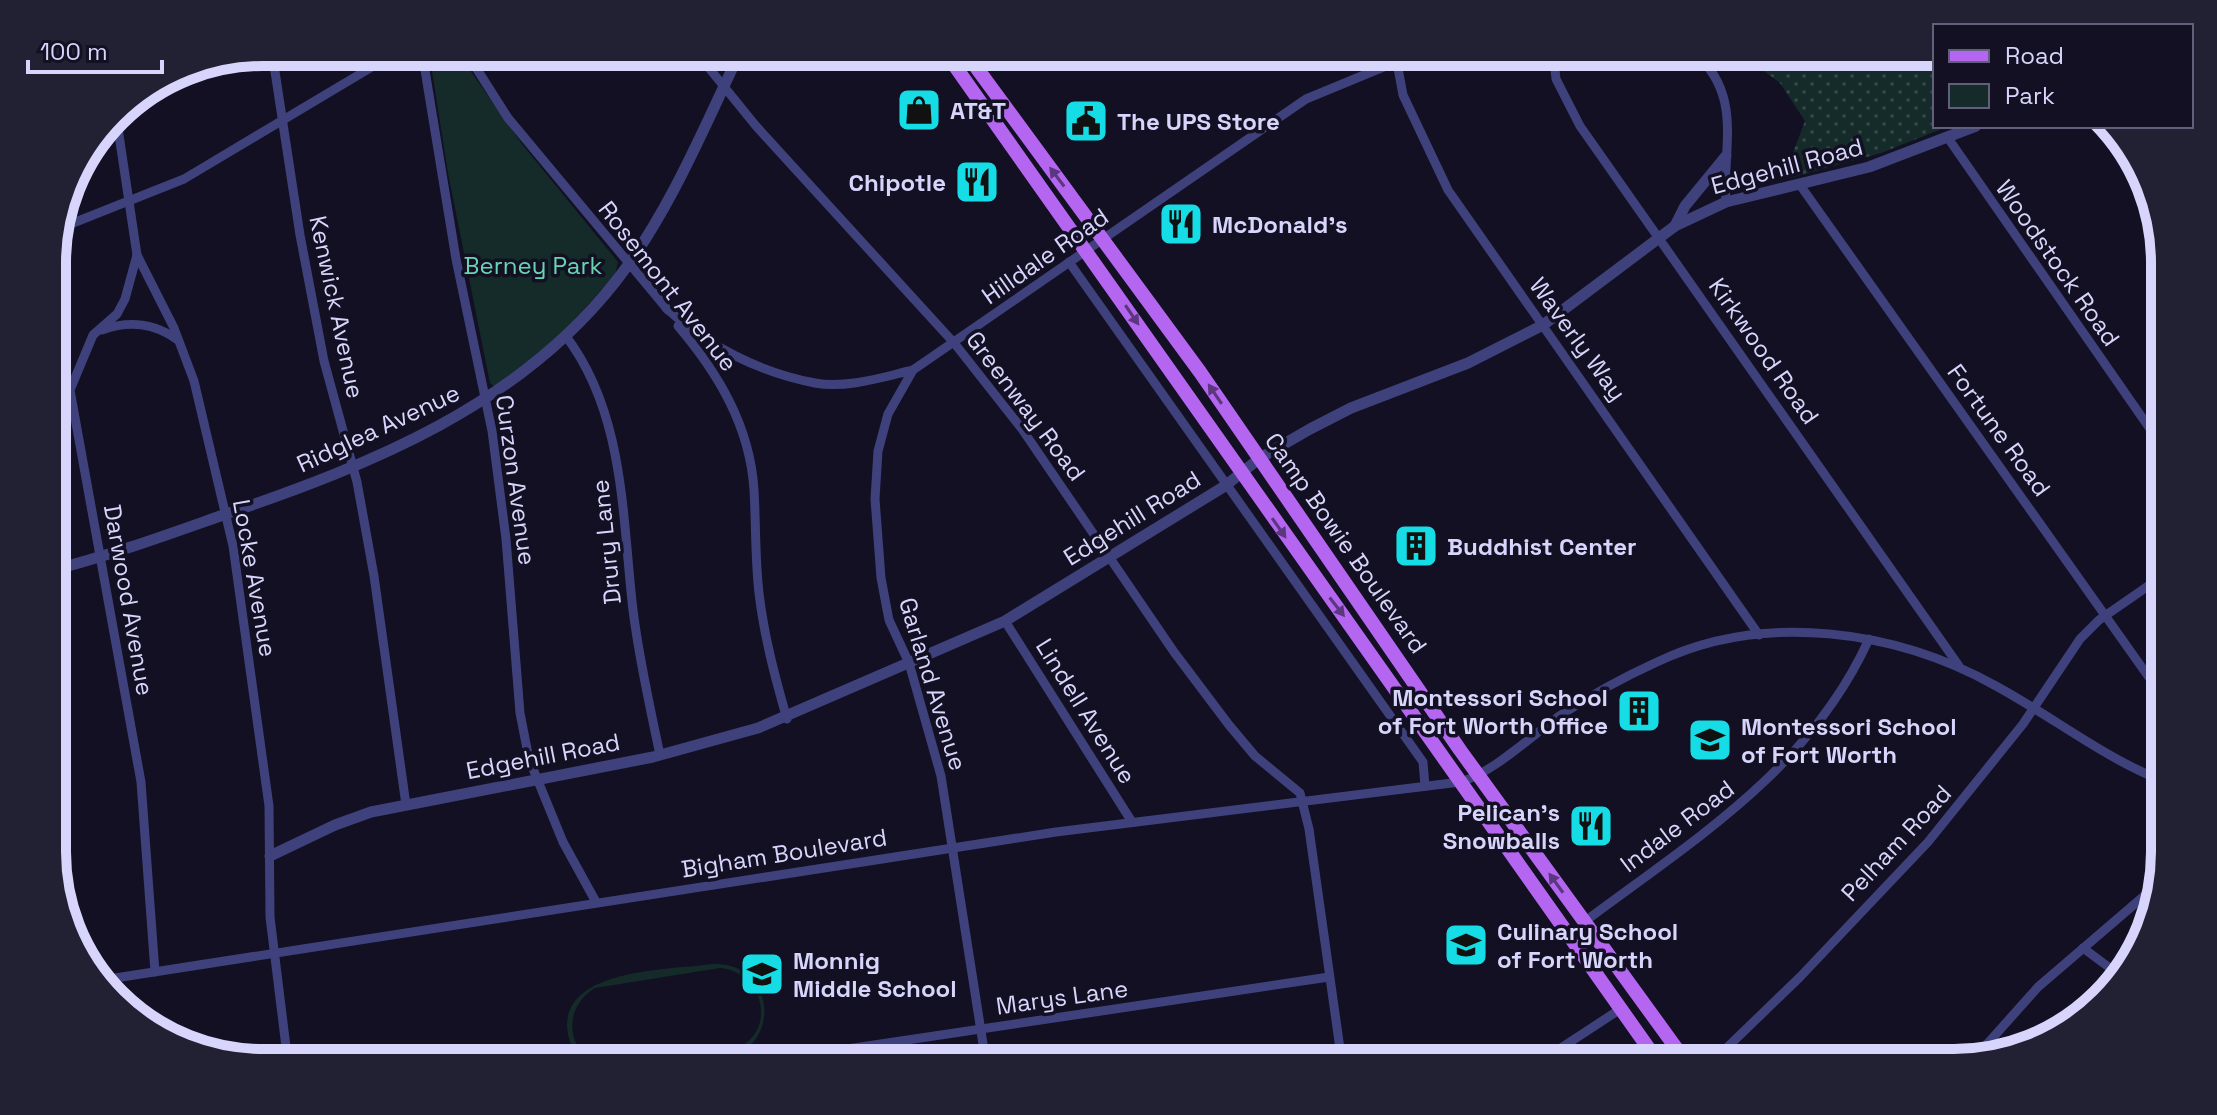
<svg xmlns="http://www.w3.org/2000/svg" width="2217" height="1115" viewBox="0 0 2217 1115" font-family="'Space Grotesk',sans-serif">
<defs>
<pattern id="grass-dots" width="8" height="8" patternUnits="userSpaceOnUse" patternTransform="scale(2)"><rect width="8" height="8" fill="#142b29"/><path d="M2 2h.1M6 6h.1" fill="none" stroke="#354949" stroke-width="1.8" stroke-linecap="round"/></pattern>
</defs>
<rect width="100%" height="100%" fill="#121022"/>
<path fill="url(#grass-dots)" d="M1739,52H1935V126H1949L1881,153L1790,178L1789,163L1805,121L1780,83Z"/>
<g fill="#142b29">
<path d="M429,52H457L522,144L618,262L615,275L547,350L495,387L490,383L448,173Z"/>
<path d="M712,964C761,961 782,1017 747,1049L767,1046L768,1052L695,1063H655C680,1059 720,1060 742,1046C778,1023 759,971 720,968L595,988C565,1006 565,1044 593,1063H585C573,1053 567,1039 567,1024C569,968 671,970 712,964Z"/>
</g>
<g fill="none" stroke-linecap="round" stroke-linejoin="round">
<g stroke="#3f417c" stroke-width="9">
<path d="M272,52L300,235L324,361L357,482L374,576L406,805"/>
<path d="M422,52L456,259L492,431L506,539L520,713L529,759L563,842L596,902"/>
<path d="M466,52L508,118L668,310"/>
<path d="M696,52L756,126L955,344L1022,429L1174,652L1229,725L1255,756L1300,793L1309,829L1342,1063"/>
<path d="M1395,52L1403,95L1448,190L1759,635"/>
<path d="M1553,52L1556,79L1580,126L1959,666"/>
<path d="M1694,52C1744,96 1722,146 1726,202"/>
<path d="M116,115L137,255L174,328L194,381L233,546L269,806L270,917L288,1063"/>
<path d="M1948,138L2164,449"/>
<path d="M1800,185L2165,700"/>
<path d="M58,229L184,179L397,52"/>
<path d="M137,255L125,299L117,314L93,335L70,390L141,782L155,972"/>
<path d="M1069,262L1423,762L1425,786"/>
<path d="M666,308C705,345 761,373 815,383C846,389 883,377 913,370L1306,99L1398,61L1436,52"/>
<path d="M678,326C718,373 750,426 754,490C756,524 755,559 759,593C764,636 775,677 787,719"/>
<path d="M102,330C130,320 154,323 178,340"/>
<path d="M565,335C625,413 622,517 633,610C639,659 650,707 660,755"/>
<path d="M913,370L888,414L878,451L875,499L881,578L889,620L909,663L941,776L986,1063"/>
<path d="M1005,621L1132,822"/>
<path d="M1584,922C1695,839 1810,769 1869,639"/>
<path d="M2083,948L2118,974"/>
<path d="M96,981L1056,832L1460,782C1492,774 1533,734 1561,715C1591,695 1624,677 1657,662C1764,611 1896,630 1996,686C2053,717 2104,758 2165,782"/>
<path d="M1972,1061L2038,987L2158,884"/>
<path d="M753,1063L1329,977"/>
<path d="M1538,1063L1622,1008"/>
<path d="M1711,1063L1800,977L1928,842L2023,724L2080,639L2099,620L2164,575"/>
</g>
<g stroke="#3f417c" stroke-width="11">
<path d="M1675,226L1685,206L1726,156"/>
<path d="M53,570C112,555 169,534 226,514C372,464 518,406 616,281C668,215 704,128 740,52"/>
<path d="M270,856L335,825L371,812L653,757L758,728L1005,621L1225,486L1260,458L1310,429L1351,408L1468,363L1543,325L1675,226L1726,202L1869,167L1976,126"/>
</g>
<g stroke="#b566f0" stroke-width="14">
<path d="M945,52L1659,1063"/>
<path d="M965,52L1200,372L1460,750L1687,1063"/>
</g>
</g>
<defs><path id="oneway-solid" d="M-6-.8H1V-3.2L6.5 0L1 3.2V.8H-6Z" transform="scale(2)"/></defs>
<g fill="#5b377f">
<use href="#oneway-solid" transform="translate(1057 177) rotate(-127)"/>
<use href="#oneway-solid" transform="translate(1132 315) rotate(56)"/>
<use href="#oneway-solid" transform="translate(1215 394) rotate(-124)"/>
<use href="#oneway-solid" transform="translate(1279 528) rotate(55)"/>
<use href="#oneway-solid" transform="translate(1337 607) rotate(52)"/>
<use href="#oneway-solid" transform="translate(1556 883) rotate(-126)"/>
</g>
<defs>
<g id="shop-square" transform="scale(2.3)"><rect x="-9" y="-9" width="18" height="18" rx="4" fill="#16dce5" stroke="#121022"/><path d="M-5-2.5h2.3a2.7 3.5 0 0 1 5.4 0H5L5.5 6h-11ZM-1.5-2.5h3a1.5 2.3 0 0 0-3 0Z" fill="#111"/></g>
<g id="civic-square" transform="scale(2.3)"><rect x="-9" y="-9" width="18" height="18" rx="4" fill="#16dce5" stroke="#121022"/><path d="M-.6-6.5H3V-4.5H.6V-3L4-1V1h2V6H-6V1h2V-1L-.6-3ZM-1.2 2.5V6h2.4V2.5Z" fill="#111"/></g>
<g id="restaurant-square" transform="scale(2.3)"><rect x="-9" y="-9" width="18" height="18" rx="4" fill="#16dce5" stroke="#121022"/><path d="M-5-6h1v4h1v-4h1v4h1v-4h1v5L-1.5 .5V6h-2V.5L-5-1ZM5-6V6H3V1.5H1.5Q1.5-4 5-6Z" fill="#111"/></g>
<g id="building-square" transform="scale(2.3)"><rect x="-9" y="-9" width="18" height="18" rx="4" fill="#16dce5" stroke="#121022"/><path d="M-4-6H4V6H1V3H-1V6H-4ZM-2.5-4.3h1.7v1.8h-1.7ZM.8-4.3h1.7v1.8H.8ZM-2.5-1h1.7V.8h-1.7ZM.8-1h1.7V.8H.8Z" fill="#111"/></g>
<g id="school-square" transform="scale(2.3)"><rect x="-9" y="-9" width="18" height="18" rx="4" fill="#16dce5" stroke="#121022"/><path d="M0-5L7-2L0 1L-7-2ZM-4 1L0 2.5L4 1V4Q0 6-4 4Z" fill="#111"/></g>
</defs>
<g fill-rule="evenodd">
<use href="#shop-square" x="919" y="110"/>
<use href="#civic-square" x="1086" y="121"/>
<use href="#restaurant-square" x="977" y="182"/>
<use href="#restaurant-square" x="1181" y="224"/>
<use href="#building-square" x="1416" y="546"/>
<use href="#building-square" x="1639" y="711"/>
<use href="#school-square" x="1710" y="740"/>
<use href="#restaurant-square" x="1591" y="826"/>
<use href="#school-square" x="1466" y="945"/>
<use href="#school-square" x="762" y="974"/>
</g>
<g text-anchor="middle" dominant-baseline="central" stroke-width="7" stroke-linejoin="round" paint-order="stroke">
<g font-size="24" font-weight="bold" fill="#d7d5fb" stroke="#121022" text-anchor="start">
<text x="950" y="110">AT&amp;T</text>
<text x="1117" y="121">The UPS Store</text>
<text x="946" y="182" text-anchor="end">Chipotle</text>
<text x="1212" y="224">McDonald's</text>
<text x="1447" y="546">Buddhist Center</text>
<text x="1608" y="697" text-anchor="end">Montessori School<tspan x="1608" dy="28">of Fort Worth Office</tspan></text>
<text x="1741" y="726">Montessori School<tspan x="1741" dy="28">of Fort Worth</tspan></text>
<text x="1560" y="812" text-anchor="end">Pelican's<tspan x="1560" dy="28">Snowballs</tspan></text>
<text x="1497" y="931">Culinary School<tspan x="1497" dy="28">of Fort Worth</tspan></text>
<text x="793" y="960">Monnig<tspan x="793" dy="28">Middle School</tspan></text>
</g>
<g font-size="24" fill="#d7d5fb" stroke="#121022">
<text transform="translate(1787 166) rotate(-15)">Edgehill Road</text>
<text transform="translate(1045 256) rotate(-35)">Hilldale Road</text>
<text transform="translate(2058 263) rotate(55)">Woodstock Road</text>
<text transform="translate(668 286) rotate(52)">Rosemont Avenue</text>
<text transform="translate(337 307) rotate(78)">Kenwick Avenue</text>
<text transform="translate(1578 339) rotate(54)">Waverly Way</text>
<text transform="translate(1764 351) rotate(55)">Kirkwood Road</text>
<text transform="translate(1026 406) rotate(53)">Greenway Road</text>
<text transform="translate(378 428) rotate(-25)">Ridglea Avenue</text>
<text transform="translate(1999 430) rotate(54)">Fortune Road</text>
<text transform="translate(516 480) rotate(82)">Curzon Avenue</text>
<text transform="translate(1132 518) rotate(-32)">Edgehill Road</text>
<text transform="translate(606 542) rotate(-96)">Drury Lane</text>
<text transform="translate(1346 543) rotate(55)">Camp Bowie Boulevard</text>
<text transform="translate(255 578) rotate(80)">Locke Avenue</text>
<text transform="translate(129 600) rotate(80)">Darwood Avenue</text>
<text transform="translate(933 684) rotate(73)">Garland Avenue</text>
<text transform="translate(1086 711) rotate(58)">Lindell Avenue</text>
<text transform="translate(543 756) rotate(-11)">Edgehill Road</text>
<text transform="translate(1677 826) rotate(-37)">Indale Road</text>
<text transform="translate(1896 843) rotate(-47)">Pelham Road</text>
<text transform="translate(784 853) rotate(-9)">Bigham Boulevard</text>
<text transform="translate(1062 997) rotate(-8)">Marys Lane</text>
</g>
<g font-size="24" fill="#68d4b3" stroke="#121022">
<text x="533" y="265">Berney Park</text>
</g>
</g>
<path d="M0 0H2217V1115H0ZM263 66H1954A197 197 0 0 1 2151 263V852A197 197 0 0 1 1954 1049H263A197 197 0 0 1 66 852V263A197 197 0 0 1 263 66Z" fill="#222033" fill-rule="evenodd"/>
<path fill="none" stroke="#d7d5fb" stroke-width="10" d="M263 66H1954A197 197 0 0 1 2151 263V852A197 197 0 0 1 1954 1049H263A197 197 0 0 1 66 852V263A197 197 0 0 1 263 66Z"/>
<rect x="1933" y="24" width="260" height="104" fill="#121022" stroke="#615f79" stroke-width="2"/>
<rect x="1949" y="50" width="40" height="12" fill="#b566f0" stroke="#615f79" stroke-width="2"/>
<text x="2005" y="64" font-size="24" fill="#d7d5fb">Road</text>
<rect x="1949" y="84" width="40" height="24" fill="#142b29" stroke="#615f79" stroke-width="2"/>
<text x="2005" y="104" font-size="24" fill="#d7d5fb">Park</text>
<path d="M28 60v12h134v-12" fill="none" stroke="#d7d5fb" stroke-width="4"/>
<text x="40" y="60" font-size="24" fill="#d7d5fb" stroke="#121022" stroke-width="6" paint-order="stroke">100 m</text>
</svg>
